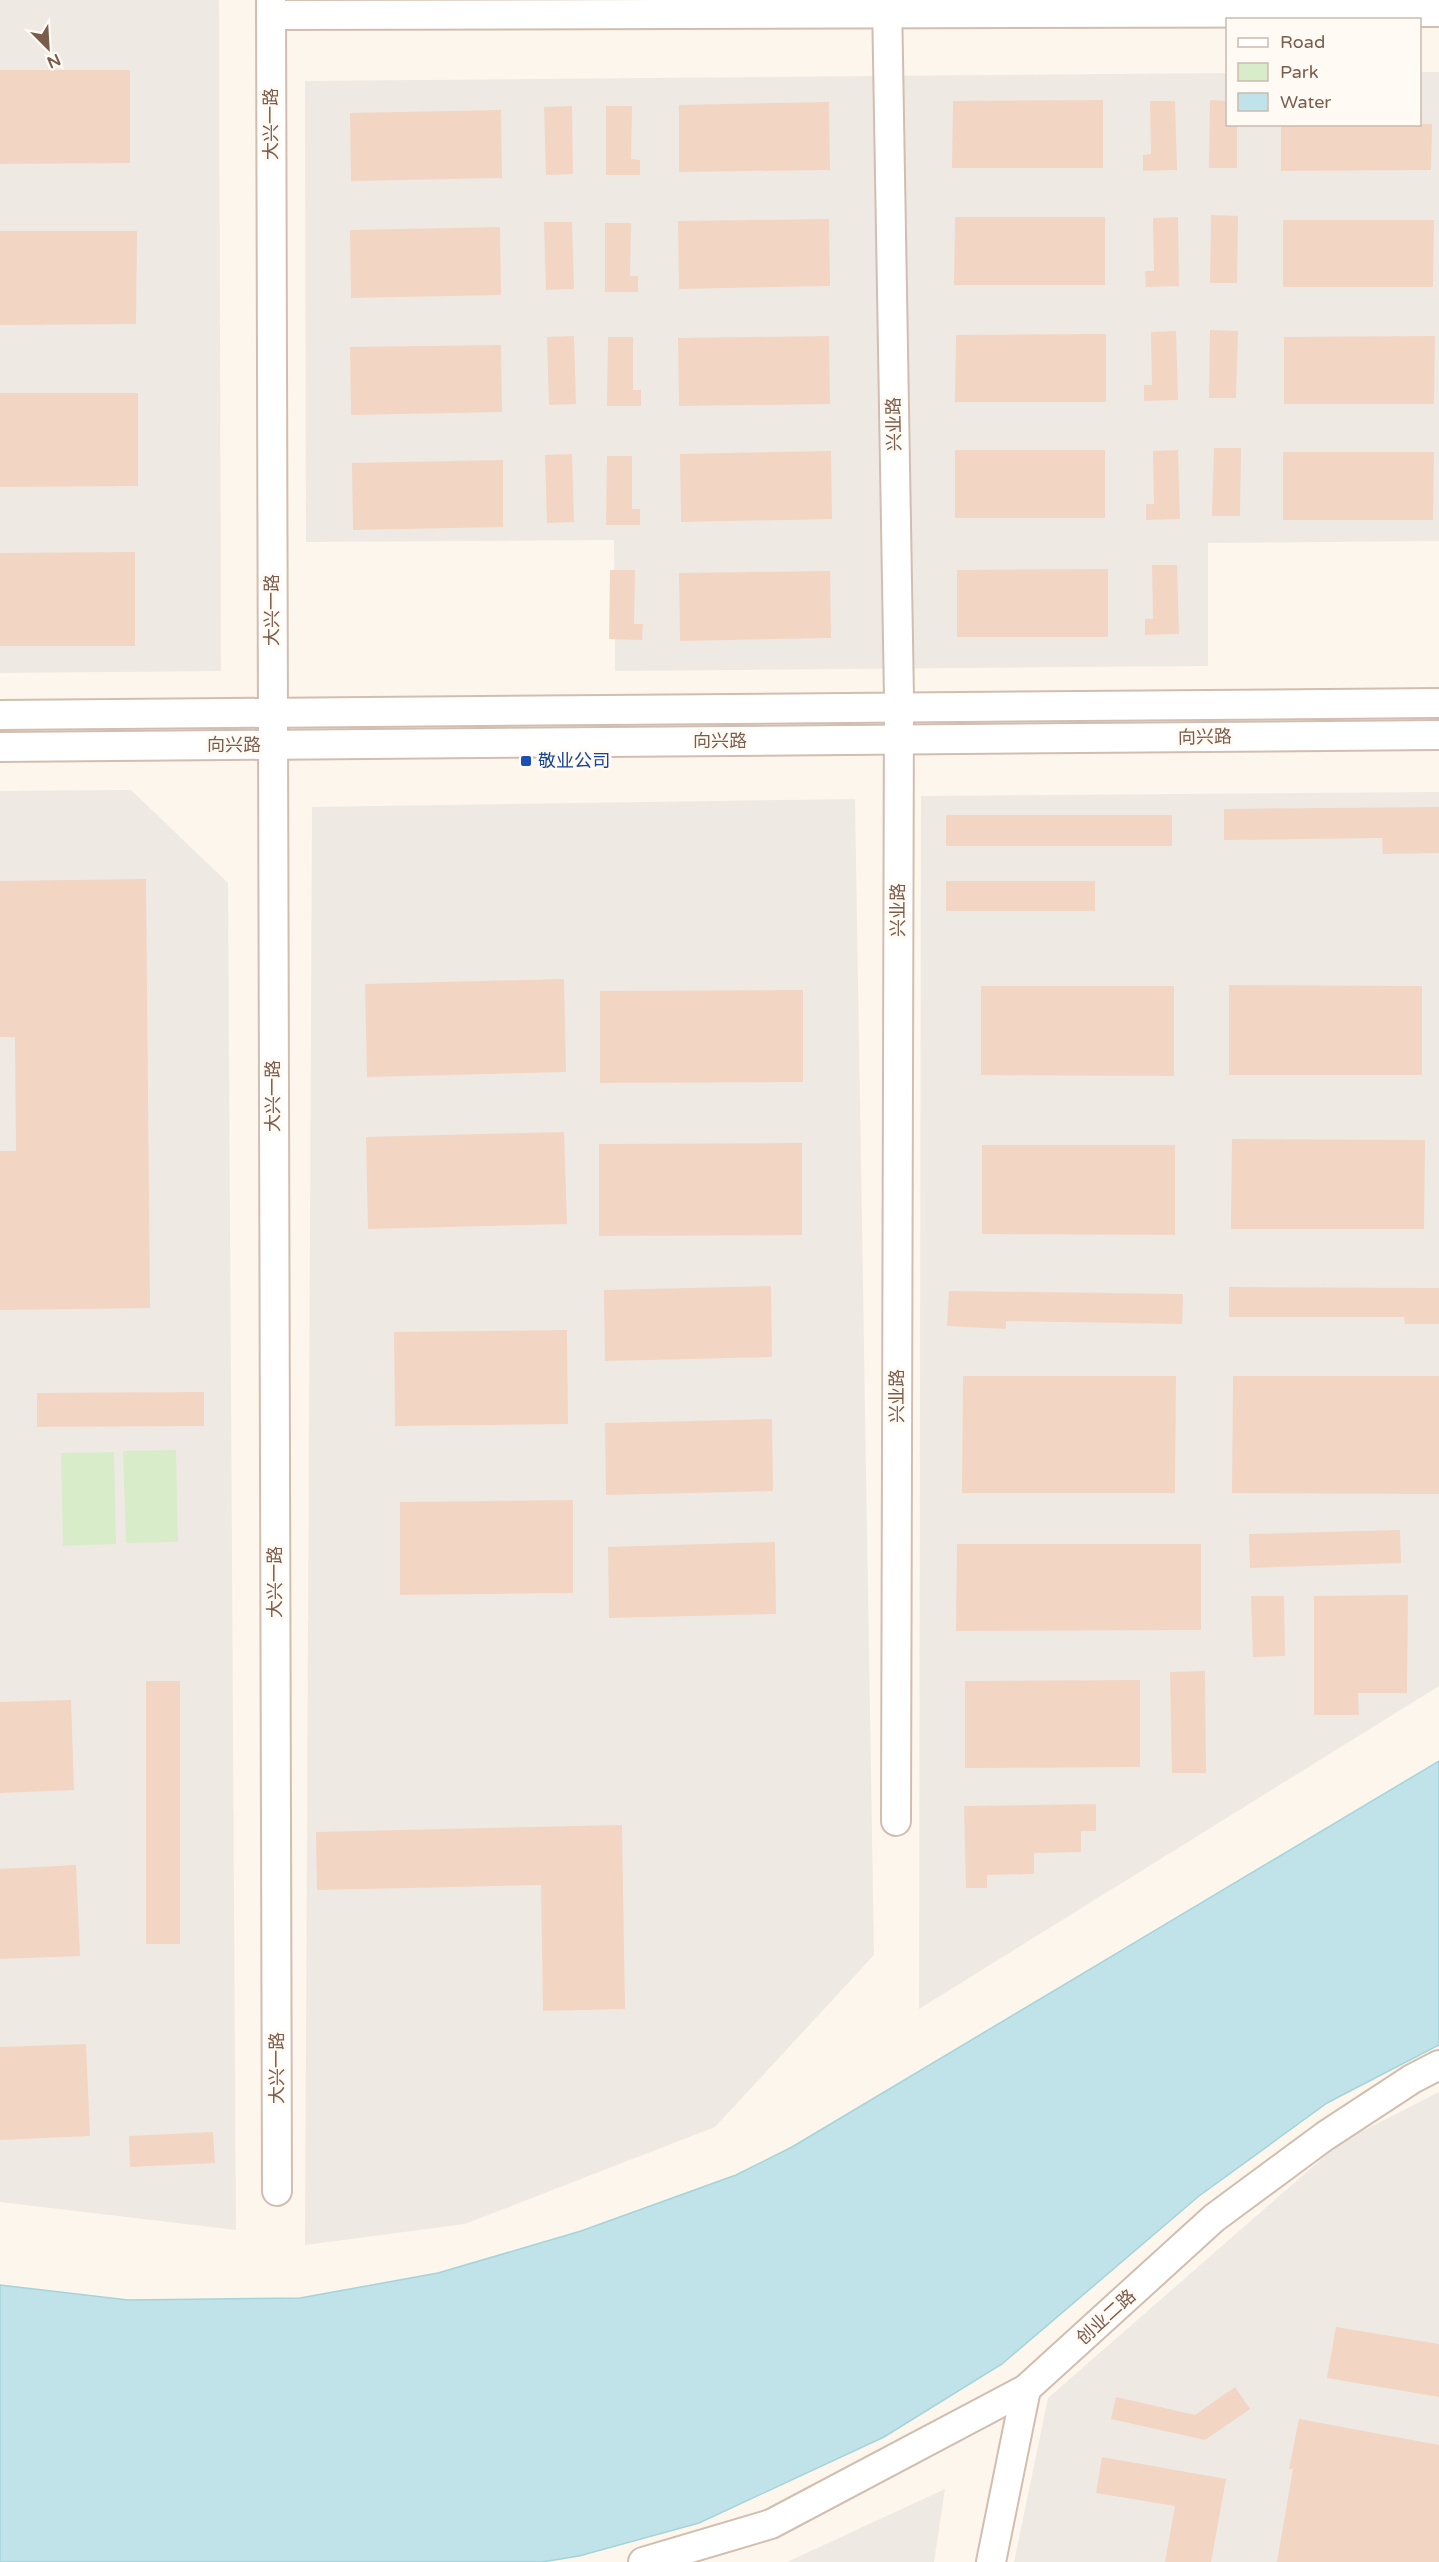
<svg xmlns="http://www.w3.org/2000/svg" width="1439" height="2562" viewBox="0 0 1439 2562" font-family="'Varela Round','Noto Sans SC',sans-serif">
<rect width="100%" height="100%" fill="#fdf6ec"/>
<g fill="#efe9e4">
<path d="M0,0H219L221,671L0,673Z"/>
<path d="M1420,72H1439V541L1208,543V666L615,671L614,540L306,542L305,81L1227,73L1228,124H1420Z"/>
<path d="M131,790L228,883L236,2230L0,2202V791Z"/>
<path d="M1439,792V1686L919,2009L921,796Z"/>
<path d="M855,799L874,1955L715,2127L465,2224L305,2245L312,807Z"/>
<path d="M1439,2092V2562H1014L1048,2398L1341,2142Z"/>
<path d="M945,2489L934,2562H787Z"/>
</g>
<g fill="#d8ecc9">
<path d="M176,1450L178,1542L126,1543L123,1451Z"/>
<path d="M114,1452L116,1544L63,1546L61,1453Z"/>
</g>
<path fill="#bfe3e8" stroke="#a5d3da" stroke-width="1.5" d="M1439,1761V2045L1327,2103L1199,2196L1002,2364L884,2437L699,2523L579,2556L542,2562H0V2285L128,2300L300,2298L438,2273L581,2231L736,2175L792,2147Z"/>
<g fill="#f3d5c3">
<path d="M0,70H130V163L0,164Z"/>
<path d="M1103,100V168H952L953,101Z"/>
<path d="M1210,100L1227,101V124H1237V168H1209Z"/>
<path d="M1150,101H1175L1177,170L1143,171V155L1151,154Z"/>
<path d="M829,102L830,170L679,172V105Z"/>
<path d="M572,106L573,174L546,175L544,107Z"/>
<path d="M606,106H632L631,159L640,160V175H606Z"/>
<path d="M501,110L502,178L351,181L350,113Z"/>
<path d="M1281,124H1432L1431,170L1281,171Z"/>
<path d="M1211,215L1238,216L1237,283H1210Z"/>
<path d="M955,217H1105V285H954Z"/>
<path d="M1178,217L1179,286L1146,287L1145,271H1154L1153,218Z"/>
<path d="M829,219L830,286L679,289L678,221Z"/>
<path d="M1283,220H1434L1433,287H1283Z"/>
<path d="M544,222H572L574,289L546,290Z"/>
<path d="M605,223H631L630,276H638V292H605Z"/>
<path d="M500,227L501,295L351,298L350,230Z"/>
<path d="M0,231H137L136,324L0,325Z"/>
<path d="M1210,330L1238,331L1236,398H1209Z"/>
<path d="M1176,331L1178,400L1144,401V385H1152L1151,332Z"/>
<path d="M1106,334V402H955L956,335Z"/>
<path d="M574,336L576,404L549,405L547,337Z"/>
<path d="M829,336L830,404L679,406L678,338Z"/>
<path d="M1435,336L1434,404H1284V337Z"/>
<path d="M608,337H633V390H641V406H607Z"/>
<path d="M501,345L502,412L351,415L350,347Z"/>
<path d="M0,393H138V486L0,487Z"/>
<path d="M1214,448H1241L1240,516H1212Z"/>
<rect x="955" y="450" width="150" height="68"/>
<path d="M1178,450L1180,519L1146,520V504H1154L1153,451Z"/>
<path d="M831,451L832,519L681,522L680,454Z"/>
<path d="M1283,452H1434L1433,520H1283Z"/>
<path d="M572,454L574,522L547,523L545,455Z"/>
<path d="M607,456H632V509H640V525H606Z"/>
<path d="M503,460V527L353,530L352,463Z"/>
<path d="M135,552V646H0V553Z"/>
<path d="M1152,565H1177L1179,634L1145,635V619H1153Z"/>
<path d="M1108,569V637H957V570Z"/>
<path d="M610,570H635L634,624H643L642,640L609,639Z"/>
<path d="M830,571L831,638L680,641L679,573Z"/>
<path d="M1439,807V853L1383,854L1382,838L1224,840V809Z"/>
<rect x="946" y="815" width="226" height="31"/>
<path d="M146,879L150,1308L0,1310V1151H16L15,1037H0V881Z"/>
<rect x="946" y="881" width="149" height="30"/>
<path d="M564,979L566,1072L367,1077L365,984Z"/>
<path d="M1229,985L1422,986V1075H1229Z"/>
<path d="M981,986H1174V1076L981,1075Z"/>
<path d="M803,990V1082L600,1083V991Z"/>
<path d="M564,1132L567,1224L368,1229L366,1137Z"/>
<path d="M1232,1139L1425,1140L1424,1229H1231Z"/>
<path d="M802,1143V1235L599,1236V1144Z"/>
<path d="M982,1145H1175V1235L982,1234Z"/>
<path d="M771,1286L772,1357L605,1361L604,1290Z"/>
<path d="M1229,1287L1439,1288V1324H1405L1404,1317H1229Z"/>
<path d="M949,1291L1183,1294L1182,1324L1006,1321V1329L947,1326Z"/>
<path d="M567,1330L568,1424L395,1426L394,1332Z"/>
<path d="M963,1376H1176L1175,1493H962Z"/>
<path d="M1233,1376H1439V1494L1232,1493Z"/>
<path d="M204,1392V1426L37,1427V1393Z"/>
<path d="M772,1419L773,1491L606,1495L605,1423Z"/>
<path d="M573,1500V1593L400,1595V1502Z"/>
<path d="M1400,1530L1401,1563L1250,1568L1249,1534Z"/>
<path d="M775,1542L776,1614L609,1618L608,1547Z"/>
<path d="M957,1544H1201V1630L956,1631Z"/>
<path d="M1408,1595L1407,1693H1358L1359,1715H1314V1596Z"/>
<path d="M1251,1596H1284L1285,1656L1253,1657Z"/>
<path d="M1205,1671L1206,1773H1172L1170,1672Z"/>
<path d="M1140,1680V1767L965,1768V1681Z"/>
<rect x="146" y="1681" width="34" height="263"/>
<path d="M71,1700L74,1790L0,1793V1702Z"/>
<path d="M1096,1804V1831H1081V1852L1034,1853V1874L987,1875V1888H966L964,1806Z"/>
<path d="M622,1825L625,2009L543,2011L541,1885L317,1890L316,1832Z"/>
<path d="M76,1865L80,1956L0,1959V1869Z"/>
<path d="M86,2044L90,2136L0,2140V2047Z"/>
<path d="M213,2132L215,2163L130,2167L129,2136Z"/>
<path d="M1336,2327L1439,2344V2397L1327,2378Z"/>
<path d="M1235,2387L1250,2409L1205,2440L1111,2419L1116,2397L1195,2415Z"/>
<path d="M1299,2419L1439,2445V2562H1277L1293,2469H1289Z"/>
<path d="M1102,2457L1226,2479L1211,2562H1165L1175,2506L1096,2493Z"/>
</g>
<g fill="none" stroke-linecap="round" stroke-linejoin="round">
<g stroke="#d1beb0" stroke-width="32">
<g id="minor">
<path d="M271,0L277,2191"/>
<path d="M887,0L899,698L896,1821"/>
<path d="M271,15L1439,12"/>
<path d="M0,715L1439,703"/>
<path d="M0,747L1439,735"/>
<path d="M643,2562L771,2524L1026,2389L1214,2218L1325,2136L1412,2079L1439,2065"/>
<path d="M991,2562L1026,2389"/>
</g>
</g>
<use href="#minor" stroke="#fff" stroke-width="28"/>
</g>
<rect fill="#1a4fb4" stroke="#fffaf3" stroke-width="2" x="520" y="755" width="12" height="12" rx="3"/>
<g text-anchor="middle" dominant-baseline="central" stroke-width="6" stroke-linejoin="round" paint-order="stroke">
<g font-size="18" fill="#7a5c4d" stroke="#fffaf3">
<text transform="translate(271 124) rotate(-90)">大兴一路</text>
<text transform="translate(894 424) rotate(-91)">兴业路</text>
<text transform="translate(272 610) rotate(-90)">大兴一路</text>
<text transform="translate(1205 737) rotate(-1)">向兴路</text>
<text x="720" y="741">向兴路</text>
<text x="234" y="745">向兴路</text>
<text transform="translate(898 910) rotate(-90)">兴业路</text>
<text transform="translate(273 1096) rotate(-90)">大兴一路</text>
<text transform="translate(897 1396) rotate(-90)">兴业路</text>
<text transform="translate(275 1582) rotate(-90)">大兴一路</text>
<text transform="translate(277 2068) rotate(-90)">大兴一路</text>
<text transform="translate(1106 2317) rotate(-42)">创业二路</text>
</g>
<g font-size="18" fill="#164399" stroke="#fffaf3" text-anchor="start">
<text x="538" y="761">敬业公司</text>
</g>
</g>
<rect x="1226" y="18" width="195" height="108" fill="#fffaf3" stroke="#cabbb1" stroke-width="1.5"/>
<rect x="1238" y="38" width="30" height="9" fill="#ffffff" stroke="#cabbb1" stroke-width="1.5"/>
<text x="1280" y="48" font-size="18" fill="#7a5c4d">Road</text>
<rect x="1238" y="63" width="30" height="18" fill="#d8ecc9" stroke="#cabbb1" stroke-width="1.5"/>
<text x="1280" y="78" font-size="18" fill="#7a5c4d">Park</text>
<rect x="1238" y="93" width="30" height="18" fill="#bfe3e8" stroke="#cabbb1" stroke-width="1.5"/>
<text x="1280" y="108" font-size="18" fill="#7a5c4d">Water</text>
<g transform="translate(48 48) rotate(156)" stroke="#fffaf3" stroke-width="4.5" paint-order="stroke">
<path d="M0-4.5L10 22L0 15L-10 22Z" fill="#7a5c4d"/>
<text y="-9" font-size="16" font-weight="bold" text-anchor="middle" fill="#7a5c4d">N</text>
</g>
</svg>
